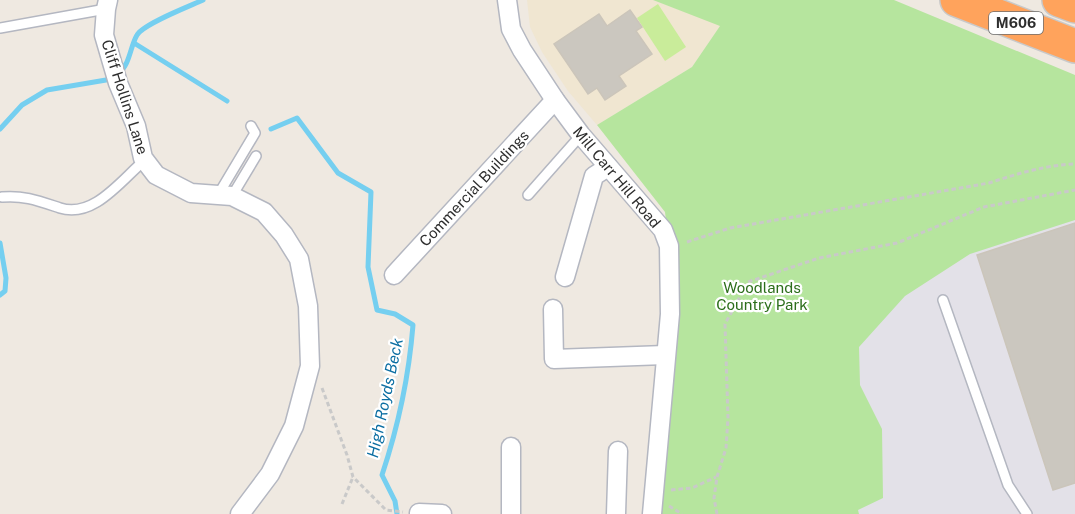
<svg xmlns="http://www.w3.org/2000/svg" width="1075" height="514" viewBox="0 0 1075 514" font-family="'Public Sans',sans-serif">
<rect width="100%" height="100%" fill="#efe9e1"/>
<path fill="#e3e1e8" d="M1075,208V514H859L820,387L887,274Z"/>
<path fill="#f0e6d1" d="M527,0H653L721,25L692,67L597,125L568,91L542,52L530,27Z"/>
<path fill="#b6e59e" d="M653,0H894L1075,75V220L970,254L905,296L859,347L860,385L882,429L883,498L858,510L859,514H652L669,246L665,212L597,125L692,67L720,26Z"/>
<path fill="#c9ec9a" d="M658,4L686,47L665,61L637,18Z"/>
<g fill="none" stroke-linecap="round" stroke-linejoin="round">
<g stroke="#75cff0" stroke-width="5">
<path d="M134,43L227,101"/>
<path d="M119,73C130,64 130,47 137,35C143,24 190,6 203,0"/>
<path d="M0,129L22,105L47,90L112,79"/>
<path d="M271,129L297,118L338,173L371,192L368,267L377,310L395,314L413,325C409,375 398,427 382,475L395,501L397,514"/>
<path d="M0,243L6,278L5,291L0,295"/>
</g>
</g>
<g fill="#cbc7bf" stroke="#cbc5ba" stroke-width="1.5">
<path d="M630,10L642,27L636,31L652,54L619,76L626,86L605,100L597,88L588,94L554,44L599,14L607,26Z"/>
<path d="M1075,223V483L1053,490L977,255Z"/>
</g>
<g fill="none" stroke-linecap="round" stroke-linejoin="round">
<g stroke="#b4b7c1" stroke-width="12">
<g id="service">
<path d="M0,28L106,9"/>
<path d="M218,195L255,133L251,126"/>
<path d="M528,195L581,135"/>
<path d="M232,196L256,156"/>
<path d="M2,197C24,195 39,201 60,208C94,219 122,179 145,160"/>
<path d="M943,300L1008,485L1027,514"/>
</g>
</g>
<g stroke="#b4b7c1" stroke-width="21">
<g id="minor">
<path d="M108,0L106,9L104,35L118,83L136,126L143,158L156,175L191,193L232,196L264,212L284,235L299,259L308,306L310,366L294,426L270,474L240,514"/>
<path d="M507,0L511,29L522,50L555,100L581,135L663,230L669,246L670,314L652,514"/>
<path d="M394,275L555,100"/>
<path d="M565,277L594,176L608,167"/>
<path d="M553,309L554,359L665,355"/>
<path d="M511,447V514"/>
<path d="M419,513L442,514"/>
<path d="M616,514L618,451"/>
</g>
</g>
<g stroke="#c9c9c9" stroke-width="36">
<g id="motorway">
<path d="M957,0L1075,46"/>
<path d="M1059,0L1075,6"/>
</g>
</g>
<g stroke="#c9c9c9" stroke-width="3" stroke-dasharray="4.5 3" stroke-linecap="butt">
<path d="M687,242L730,228L989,183C1016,174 1046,165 1075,164"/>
<path d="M322,388L347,455L353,477L386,510L403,512"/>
<path d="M671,490L692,488L716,477"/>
<path d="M342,504L353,477"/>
<path d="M669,506L682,514"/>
<path d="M717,514L714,498L717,477L726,448L728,418L725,324L748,282L819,258L897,243L984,207L1075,190"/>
</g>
<use href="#service" stroke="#fff" stroke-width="9"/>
<use href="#minor" stroke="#fff" stroke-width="18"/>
<use href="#motorway" stroke="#ffa35c" stroke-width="33"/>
</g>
<g text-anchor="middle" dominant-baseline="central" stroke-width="4.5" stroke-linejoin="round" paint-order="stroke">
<rect fill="#fff" stroke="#6d6d6d" stroke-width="1.5" x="989" y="12" width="54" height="22" rx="4.5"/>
<g font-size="14" font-weight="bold" fill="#2e2e2e">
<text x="1016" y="23">M606</text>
</g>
<g font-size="15" fill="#2e2e2e" stroke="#fff">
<text transform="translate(125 97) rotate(72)">Cliff Hollins Lane</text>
<text transform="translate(617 177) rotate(50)">Mill Carr Hill Road</text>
<text transform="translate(474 188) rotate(-47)">Commercial Buildings</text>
</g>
<g font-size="15" fill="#2c6e1b" stroke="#fff">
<text x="762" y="287">Woodlands<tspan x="762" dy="17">Country Park</tspan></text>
</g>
<g font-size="16" font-style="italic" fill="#0d6fa3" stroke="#fff">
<text transform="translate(385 398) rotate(-78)">High Royds Beck</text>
</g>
</g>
</svg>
